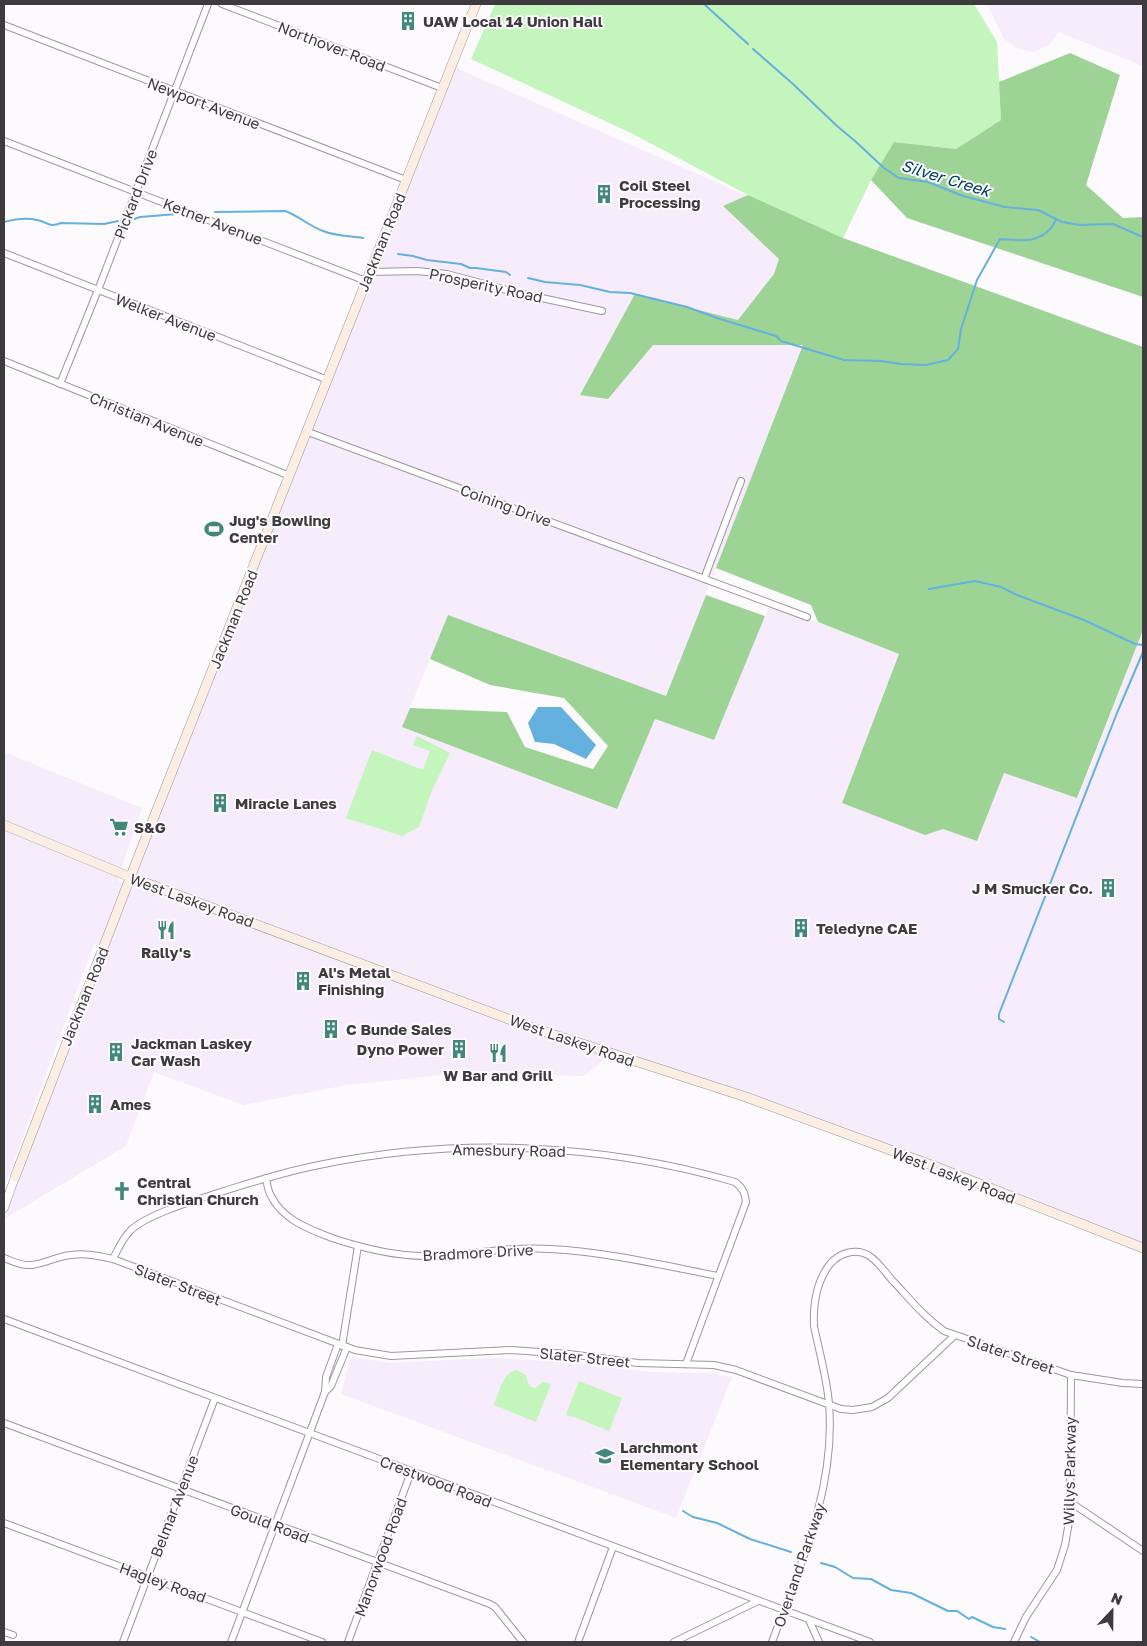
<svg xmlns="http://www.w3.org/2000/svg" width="1147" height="1646" viewBox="0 0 1147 1646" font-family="'Golos Text',sans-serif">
<rect width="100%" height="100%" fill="#fdfafe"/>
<g fill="#f6ecfb">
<path d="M987,4H1143V66L1059,32L1049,45L1034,52L1018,49L1004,39Z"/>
<path d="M452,64L463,71L843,238L804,345L666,696L448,615L402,727L616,809L655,719L714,740L770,604L900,654L943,829L977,841L1004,772L1078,798L1143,630V1248L956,1175L611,1054L584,1076L461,1073L347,1085L243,1105L154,1072L126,1146L4,1219V1208L103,947L94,944L4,1188V752L142,808L117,881L127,885Z"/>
<path d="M353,1357L390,1363L488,1358L516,1359L550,1361L651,1372L707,1373L732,1377L676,1518L341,1394L350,1358Z"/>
</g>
<g fill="#c3f5bc">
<path d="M495,4H974L997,42L1001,120L956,149L894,142L871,180L843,238L748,195L631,133L471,59Z"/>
<path d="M417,736L450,753L432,790L419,827L402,836L346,818L372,750L423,770L430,751L413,745Z"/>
<path d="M516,1370L526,1375L529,1386L535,1388L543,1382L551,1384L536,1422L494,1405C499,1393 502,1373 516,1370Z"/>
<path d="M579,1381L622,1398L609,1431L572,1416V1417L566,1415Z"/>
</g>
<g fill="#9dd496">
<path d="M1070,53L1120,75L1086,185L1123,218L1143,217V297L907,218L871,180L894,142L956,149L1001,120L999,82Z"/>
<path d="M748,195L843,238L1143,347V630L1077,798L1004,773L977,841L943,829L925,835L842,803L899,654L818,622L811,605L716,568L803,345H653L608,399L580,395L635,294L738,320L774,274L779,259L723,206Z"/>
<path d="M706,595L765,616L714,740L655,719L617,809L402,727L410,708L507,712L525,747L593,769L608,746L564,698L490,685L430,659L448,615L666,696Z"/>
</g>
<path fill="#64b1e0" d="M538,707H561L596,745L586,759L554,744L535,742L528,723Z"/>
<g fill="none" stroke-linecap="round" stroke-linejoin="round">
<g stroke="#64b1e0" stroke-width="2">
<path d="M704,4L748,44"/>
<path d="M753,49L793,84L837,126L855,141L884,168L899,178L928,182L963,196L1005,207L1038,210L1062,222L1080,225L1113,224L1143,237"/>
<path d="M215,212L285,211C299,216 309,226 323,231C335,236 350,236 363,238"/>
<path d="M134,219L140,217L177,214"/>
<path d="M4,222C15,219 26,217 37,220C48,222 48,228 61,223L104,224L118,221"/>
<path d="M398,254L413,256L427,260L461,264L470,268H476L506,272L510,275"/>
<path d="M528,278L545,282L580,285L610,292L630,293L687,307L717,318L776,336L781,341L844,360L881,361L901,364L926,365L948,360L958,349L961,329L977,280L1000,239C1024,241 1044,244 1056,220"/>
<path d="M929,589L975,581L1001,587L1017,595L1084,620L1135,644L1143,645"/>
<path d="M1004,1022L999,1019V1014L1117,713L1143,652"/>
<path d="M683,1511L693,1517L717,1523L750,1539L791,1552"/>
<path d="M821,1563L835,1567L853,1578L871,1579L891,1590L911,1593L948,1611H957L969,1619L972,1617L993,1627L1005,1629"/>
<path d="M1031,1637L1040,1642"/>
</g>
<g stroke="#9c979f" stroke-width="8">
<g id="minor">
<path d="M222,4L442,88"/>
<path d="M4,25L406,180"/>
<path d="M4,141L366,281"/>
<path d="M4,253L328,380"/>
<path d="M369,272L417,271L447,274L514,292L602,311"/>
<path d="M4,361L290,476"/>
<path d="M60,384L98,290L208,4"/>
<path d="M308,432L807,617"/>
<path d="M704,579L741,481"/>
<path d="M266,1178C267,1184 268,1191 271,1196C283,1220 309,1229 332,1238C362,1248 393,1256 425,1256C467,1256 508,1246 550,1249C607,1252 662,1265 718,1276"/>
<path d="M4,1258C12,1261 21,1266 30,1265C42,1265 57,1256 71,1255C86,1253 99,1256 113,1259L355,1350L391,1356L511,1350L569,1354L638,1363L714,1365L736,1370L841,1409L853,1410L872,1407L888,1398L955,1335"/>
<path d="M113,1259C118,1249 122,1239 131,1230C149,1213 200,1199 224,1191C256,1181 287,1171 319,1165C456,1137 601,1143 735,1182C743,1188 745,1193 746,1202L686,1364"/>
<path d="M4,1319L870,1642"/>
<path d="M342,1346L358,1246"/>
<path d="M325,1392L331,1386L347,1347"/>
<path d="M4,1423L490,1604L495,1607L523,1642"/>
<path d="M1070,1502L1143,1551"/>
<path d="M4,1523L322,1642"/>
<path d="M809,1620L819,1642"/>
<path d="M4,1632L13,1635"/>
<path d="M123,1642L215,1398"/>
<path d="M231,1642L325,1392L326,1377L338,1344"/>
<path d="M348,1642L411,1472"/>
<path d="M578,1642L613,1547"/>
<path d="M674,1642L758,1601"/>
<path d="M772,1642C800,1566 836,1488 829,1404C827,1378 819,1351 814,1326C813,1304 816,1282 830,1264C839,1253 856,1248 868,1255C878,1261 885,1272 892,1280C910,1299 923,1316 944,1331L1071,1375L1123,1383L1143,1384"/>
<path d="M1014,1642L1026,1617L1057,1570L1065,1545L1070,1516L1071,1375"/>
</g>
</g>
<g stroke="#9c979f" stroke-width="9">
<path id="tertiary" d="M4,1208L15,1177"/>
</g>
<g stroke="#9c979f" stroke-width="10">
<g id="secondary">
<path d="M4,825L130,877L527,1026L746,1097L934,1166L1143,1248"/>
<path d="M15,1177L137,860L476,4"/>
</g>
</g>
<use href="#minor" stroke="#fff" stroke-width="6"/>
<use href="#tertiary" stroke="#fff" stroke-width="8"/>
<use href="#secondary" stroke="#fceee3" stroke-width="9"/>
</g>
<defs>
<g id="building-bare" transform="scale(1.5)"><path d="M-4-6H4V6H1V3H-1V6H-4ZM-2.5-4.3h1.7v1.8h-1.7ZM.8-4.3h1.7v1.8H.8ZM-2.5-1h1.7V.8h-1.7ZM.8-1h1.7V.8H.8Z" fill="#42877c" stroke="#fdfafe" stroke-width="2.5" paint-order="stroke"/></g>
<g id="stadium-bare" transform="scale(1.5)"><path d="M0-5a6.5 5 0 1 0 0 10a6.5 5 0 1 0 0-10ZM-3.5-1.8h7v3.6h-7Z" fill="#42877c" stroke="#fdfafe" stroke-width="2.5" paint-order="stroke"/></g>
<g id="supermarket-bare" transform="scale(1.5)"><path d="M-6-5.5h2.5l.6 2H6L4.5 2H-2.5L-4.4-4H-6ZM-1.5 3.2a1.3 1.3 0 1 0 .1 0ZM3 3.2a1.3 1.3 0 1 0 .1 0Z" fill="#42877c" stroke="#fdfafe" stroke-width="2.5" paint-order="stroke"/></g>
<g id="restaurant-bare" transform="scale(1.5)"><path d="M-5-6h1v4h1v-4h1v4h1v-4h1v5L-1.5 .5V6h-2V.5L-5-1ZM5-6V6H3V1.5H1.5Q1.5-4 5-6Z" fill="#42877c" stroke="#fdfafe" stroke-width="2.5" paint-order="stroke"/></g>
<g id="church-bare" transform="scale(1.5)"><path d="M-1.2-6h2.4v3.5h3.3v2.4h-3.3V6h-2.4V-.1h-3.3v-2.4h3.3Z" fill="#42877c" stroke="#fdfafe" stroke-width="2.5" paint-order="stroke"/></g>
<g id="school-bare" transform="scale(1.5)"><path d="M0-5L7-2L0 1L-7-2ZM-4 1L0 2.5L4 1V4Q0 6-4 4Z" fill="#42877c" stroke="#fdfafe" stroke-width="2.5" paint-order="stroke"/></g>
</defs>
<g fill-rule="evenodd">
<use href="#building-bare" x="408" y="21"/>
<use href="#building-bare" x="604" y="194"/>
<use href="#stadium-bare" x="214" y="529"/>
<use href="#building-bare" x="220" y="803"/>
<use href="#supermarket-bare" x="119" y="827"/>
<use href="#building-bare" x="1108" y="888"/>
<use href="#building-bare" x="801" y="928"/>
<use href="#restaurant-bare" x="166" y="930"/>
<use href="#building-bare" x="303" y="981"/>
<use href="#building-bare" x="331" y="1029"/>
<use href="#building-bare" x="459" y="1049"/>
<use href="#building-bare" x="116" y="1052"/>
<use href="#restaurant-bare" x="498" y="1053"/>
<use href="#building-bare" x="95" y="1104"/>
<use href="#church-bare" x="122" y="1191"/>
<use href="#school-bare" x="605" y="1456"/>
</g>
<g text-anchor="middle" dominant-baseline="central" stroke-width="4" stroke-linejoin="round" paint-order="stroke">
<g font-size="15" font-weight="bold" fill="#3e3b3f" stroke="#fdfafe" text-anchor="start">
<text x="423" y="21">UAW Local 14 Union Hall</text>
<text x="619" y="185">Coil Steel<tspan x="619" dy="17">Processing</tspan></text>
<text x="229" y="520">Jug's Bowling<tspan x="229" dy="17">Center</tspan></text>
<text x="235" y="803">Miracle Lanes</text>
<text x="134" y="827">S&amp;G</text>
<text x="1093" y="888" text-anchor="end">J M Smucker Co.</text>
<text x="816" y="928">Teledyne CAE</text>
<text x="166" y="952" text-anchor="middle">Rally's</text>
<text x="318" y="972">Al's Metal<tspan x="318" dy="17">Finishing</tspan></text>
<text x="346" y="1029">C Bunde Sales</text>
<text x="131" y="1043">Jackman Laskey<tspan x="131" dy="17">Car Wash</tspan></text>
<text x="444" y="1049" text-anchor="end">Dyno Power</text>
<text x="498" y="1075" text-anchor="middle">W Bar and Grill</text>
<text x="110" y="1104">Ames</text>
<text x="137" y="1182">Central<tspan x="137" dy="17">Christian Church</tspan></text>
<text x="620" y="1447">Larchmont<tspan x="620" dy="17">Elementary School</tspan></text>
</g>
<g font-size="15" fill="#3e3b3f" stroke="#fdfafe">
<text transform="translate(332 46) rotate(21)">Northover Road</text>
<text transform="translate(204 103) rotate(21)">Newport Avenue</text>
<text transform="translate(135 194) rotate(-69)">Pickard Drive</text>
<text transform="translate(213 221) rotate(21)">Ketner Avenue</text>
<text transform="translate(381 242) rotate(-68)">Jackman Road</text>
<text transform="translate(486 285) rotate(12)">Prosperity Road</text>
<text transform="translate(166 317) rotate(21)">Welker Avenue</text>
<text transform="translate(147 419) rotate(22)">Christian Avenue</text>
<text transform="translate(506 505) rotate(20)">Coining Drive</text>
<text transform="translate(233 619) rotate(-68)">Jackman Road</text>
<text transform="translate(192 900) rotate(20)">West Laskey Road</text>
<text transform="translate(84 996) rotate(-68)">Jackman Road</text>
<text transform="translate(572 1040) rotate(19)">West Laskey Road</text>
<text transform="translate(509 1150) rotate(1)">Amesbury Road</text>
<text transform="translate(954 1175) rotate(21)">West Laskey Road</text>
<text transform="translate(478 1252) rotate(-3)">Bradmore Drive</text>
<text transform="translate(178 1284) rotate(21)">Slater Street</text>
<text transform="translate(1011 1354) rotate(19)">Slater Street</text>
<text transform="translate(585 1357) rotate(6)">Slater Street</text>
<text transform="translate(1069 1471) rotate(-89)">Willys Parkway</text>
<text transform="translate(436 1481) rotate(21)">Crestwood Road</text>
<text transform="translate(174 1506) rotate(-69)">Belmar Avenue</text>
<text transform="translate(270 1523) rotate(21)">Gould Road</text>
<text transform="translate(380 1557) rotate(-70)">Manorwood Road</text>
<text transform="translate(799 1565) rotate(-71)">Overland Parkway</text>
<text transform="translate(163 1582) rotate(20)">Hagley Road</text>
</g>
<g font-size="16" font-style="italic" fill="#014362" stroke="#fdfafe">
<text transform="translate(946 178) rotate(17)">Silver Creek</text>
</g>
</g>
<rect width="1147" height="1646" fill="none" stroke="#3e3b3f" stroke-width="10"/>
<g transform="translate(1112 1611) rotate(22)" stroke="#fdfafe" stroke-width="4" paint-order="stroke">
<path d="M0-4L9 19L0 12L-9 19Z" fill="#3e3b3f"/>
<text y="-8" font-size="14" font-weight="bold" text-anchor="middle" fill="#3e3b3f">N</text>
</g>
</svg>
